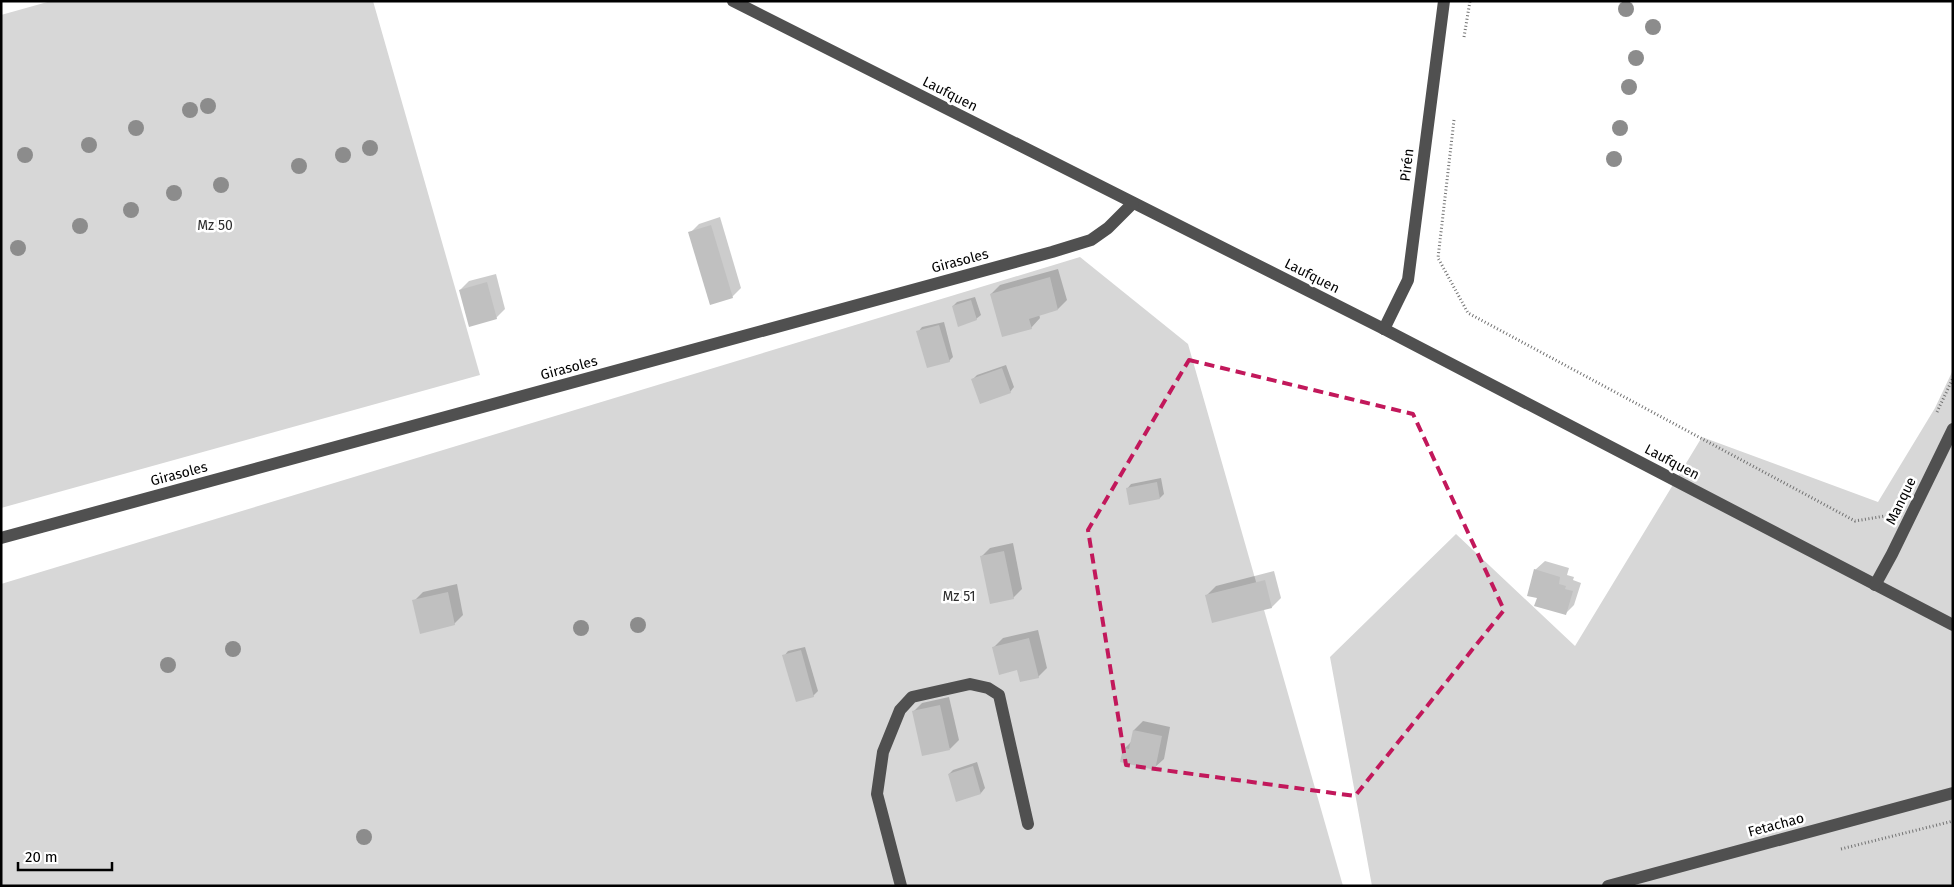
<svg xmlns="http://www.w3.org/2000/svg" width="1954" height="887" viewBox="0 0 1954 887" font-family="'Fira Sans',sans-serif">
<rect width="100%" height="100%" fill="#fff"/>
<g fill="#d7d7d7">
<path d="M51,1H373L480,375L1,508V15Z"/>
<path d="M1080,257L1188,344L1343,886H1V584Z"/>
<path d="M1953,370V886H1372L1330,657L1456,534L1575,646L1702,437L1878,502L1935,408Z"/>
</g>
<g fill="#0003">
<path d="M720,217L741,288L732,297L690,233L699,224Z"/>
<path d="M1058,269L1067,300L1058,309L1039,314L1040,318L1031,328L991,294L1000,285Z"/>
<path d="M496,274L505,309L496,318L460,290L469,281Z"/>
<path d="M975,297L981,315L976,319L953,306L957,302Z"/>
<path d="M944,322L953,357L949,361L918,332L922,327Z"/>
<path d="M1006,365L1014,387L1010,392L973,379L977,375Z"/>
<path d="M1161,478L1164,494L1160,498L1127,489L1131,484Z"/>
<path d="M1013,543L1022,589L1013,598L981,557L990,548Z"/>
<path d="M1545,561L1569,568L1567,575L1574,577L1573,580L1581,583L1574,605L1565,614L1538,598L1535,570Z"/>
<path d="M1274,571L1281,598L1272,607L1207,595L1216,586Z"/>
<path d="M457,584L463,615L454,624L414,601L423,592Z"/>
<path d="M1038,630L1047,668L1038,677L1018,669L994,647L1003,638Z"/>
<path d="M805,647L818,691L813,696L784,656L788,651Z"/>
<path d="M949,697L959,740L950,749L913,712L922,703Z"/>
<path d="M1143,721L1170,727L1164,759L1154,768L1124,749L1132,741L1134,730Z"/>
<path d="M977,762L985,788L981,793L957,800L949,774L953,770Z"/>
</g>
<g fill="#c0c0c0">
<path d="M711,225L733,298L710,305L688,232Z"/>
<path d="M1050,277L1058,310L1029,319L1032,329L1002,337L990,294Z"/>
<path d="M487,282L497,319L469,327L459,290Z"/>
<path d="M971,300L977,320L958,327L952,306Z"/>
<path d="M939,325L950,362L927,368L916,331Z"/>
<path d="M1002,368L1011,393L980,404L971,379Z"/>
<path d="M1157,482L1160,499L1129,505L1126,488Z"/>
<path d="M1004,551L1014,599L990,604L980,556Z"/>
<path d="M1534,569L1560,577L1559,584L1566,586L1565,589L1573,591L1566,615L1534,606L1537,598L1527,596Z"/>
<path d="M1265,580L1272,608L1212,623L1205,595Z"/>
<path d="M448,592L455,625L420,634L412,600Z"/>
<path d="M1029,638L1039,678L1020,682L1017,670L999,675L992,647Z"/>
<path d="M801,650L814,697L796,702L782,655Z"/>
<path d="M940,705L950,750L922,756L912,711Z"/>
<path d="M1133,730L1162,736L1155,770L1120,762L1123,748L1129,749Z"/>
<path d="M973,766L981,794L956,802L948,774Z"/>
</g>
<g fill="none" stroke-linecap="round" stroke-linejoin="round">
<g stroke="#727272" stroke-width="3" stroke-dasharray="1 2.5" stroke-linecap="butt">
<path d="M1464,37L1470,1"/>
<path d="M1454,120L1438,258L1468,313L1855,521L1885,516"/>
<path d="M1937,412L1953,378"/>
<path d="M1841,849L1953,821"/>
</g>
<g stroke="#505050" stroke-width="12">
<path d="M733,1L1384,329L1953,625"/>
<path d="M1384,329L1408,280L1444,1"/>
<path d="M1,538L1052,252L1091,240L1108,228L1133,203"/>
<path d="M1875,585L1892,554L1953,429"/>
<path d="M901,886L877,794L883,752L900,710L912,697L970,684L988,688L999,695L1028,824"/>
<path d="M1608,886L1953,793"/>
</g>
</g>
<g fill="#8c8c8c">
<circle cx="1626" cy="9" r="8"/>
<circle cx="1653" cy="27" r="8"/>
<circle cx="1636" cy="58" r="8"/>
<circle cx="1629" cy="87" r="8"/>
<circle cx="208" cy="106" r="8"/>
<circle cx="190" cy="110" r="8"/>
<circle cx="136" cy="128" r="8"/>
<circle cx="1620" cy="128" r="8"/>
<circle cx="89" cy="145" r="8"/>
<circle cx="370" cy="148" r="8"/>
<circle cx="25" cy="155" r="8"/>
<circle cx="343" cy="155" r="8"/>
<circle cx="1614" cy="159" r="8"/>
<circle cx="299" cy="166" r="8"/>
<circle cx="221" cy="185" r="8"/>
<circle cx="174" cy="193" r="8"/>
<circle cx="131" cy="210" r="8"/>
<circle cx="80" cy="226" r="8"/>
<circle cx="18" cy="248" r="8"/>
<circle cx="638" cy="625" r="8"/>
<circle cx="581" cy="628" r="8"/>
<circle cx="233" cy="649" r="8"/>
<circle cx="168" cy="665" r="8"/>
<circle cx="364" cy="837" r="8"/>
</g>
<path fill="none" stroke="#c2185b" stroke-width="4" stroke-dasharray="10 6" stroke-linejoin="round" d="M1189,360L1413,414L1504,610L1355,796L1126,765L1088,530Z"/>
<g text-anchor="middle" dominant-baseline="central" stroke-width="5" stroke-linejoin="round" paint-order="stroke">
<g font-size="14" fill="#000" stroke="#fff">
<text transform="translate(950 94) rotate(27)">Laufquen</text>
<text transform="translate(1407 165) rotate(-83)">Pirén</text>
<text transform="translate(960 261) rotate(-15)">Girasoles</text>
<text transform="translate(1312 276) rotate(27)">Laufquen</text>
<text transform="translate(569 368) rotate(-15)">Girasoles</text>
<text transform="translate(1672 462) rotate(28)">Laufquen</text>
<text transform="translate(179 474) rotate(-15)">Girasoles</text>
<text transform="translate(1901 501) rotate(-64)">Manque</text>
<text transform="translate(1776 825) rotate(-15)">Fetachao</text>
</g>
<g font-size="14" fill="#2e2e2e" stroke="#fff">
<text x="215" y="225">Mz 50</text>
<text x="959" y="596">Mz 51</text>
</g>
</g>
<rect width="1954" height="887" fill="none" stroke="#000000" stroke-width="5"/>
<path d="M18 862v8h94v-8" fill="none" stroke="#000000" stroke-width="2.5"/>
<text x="25" y="862" font-size="15" fill="#000000" stroke="#ffffff" stroke-width="4" paint-order="stroke">20 m</text>
</svg>
